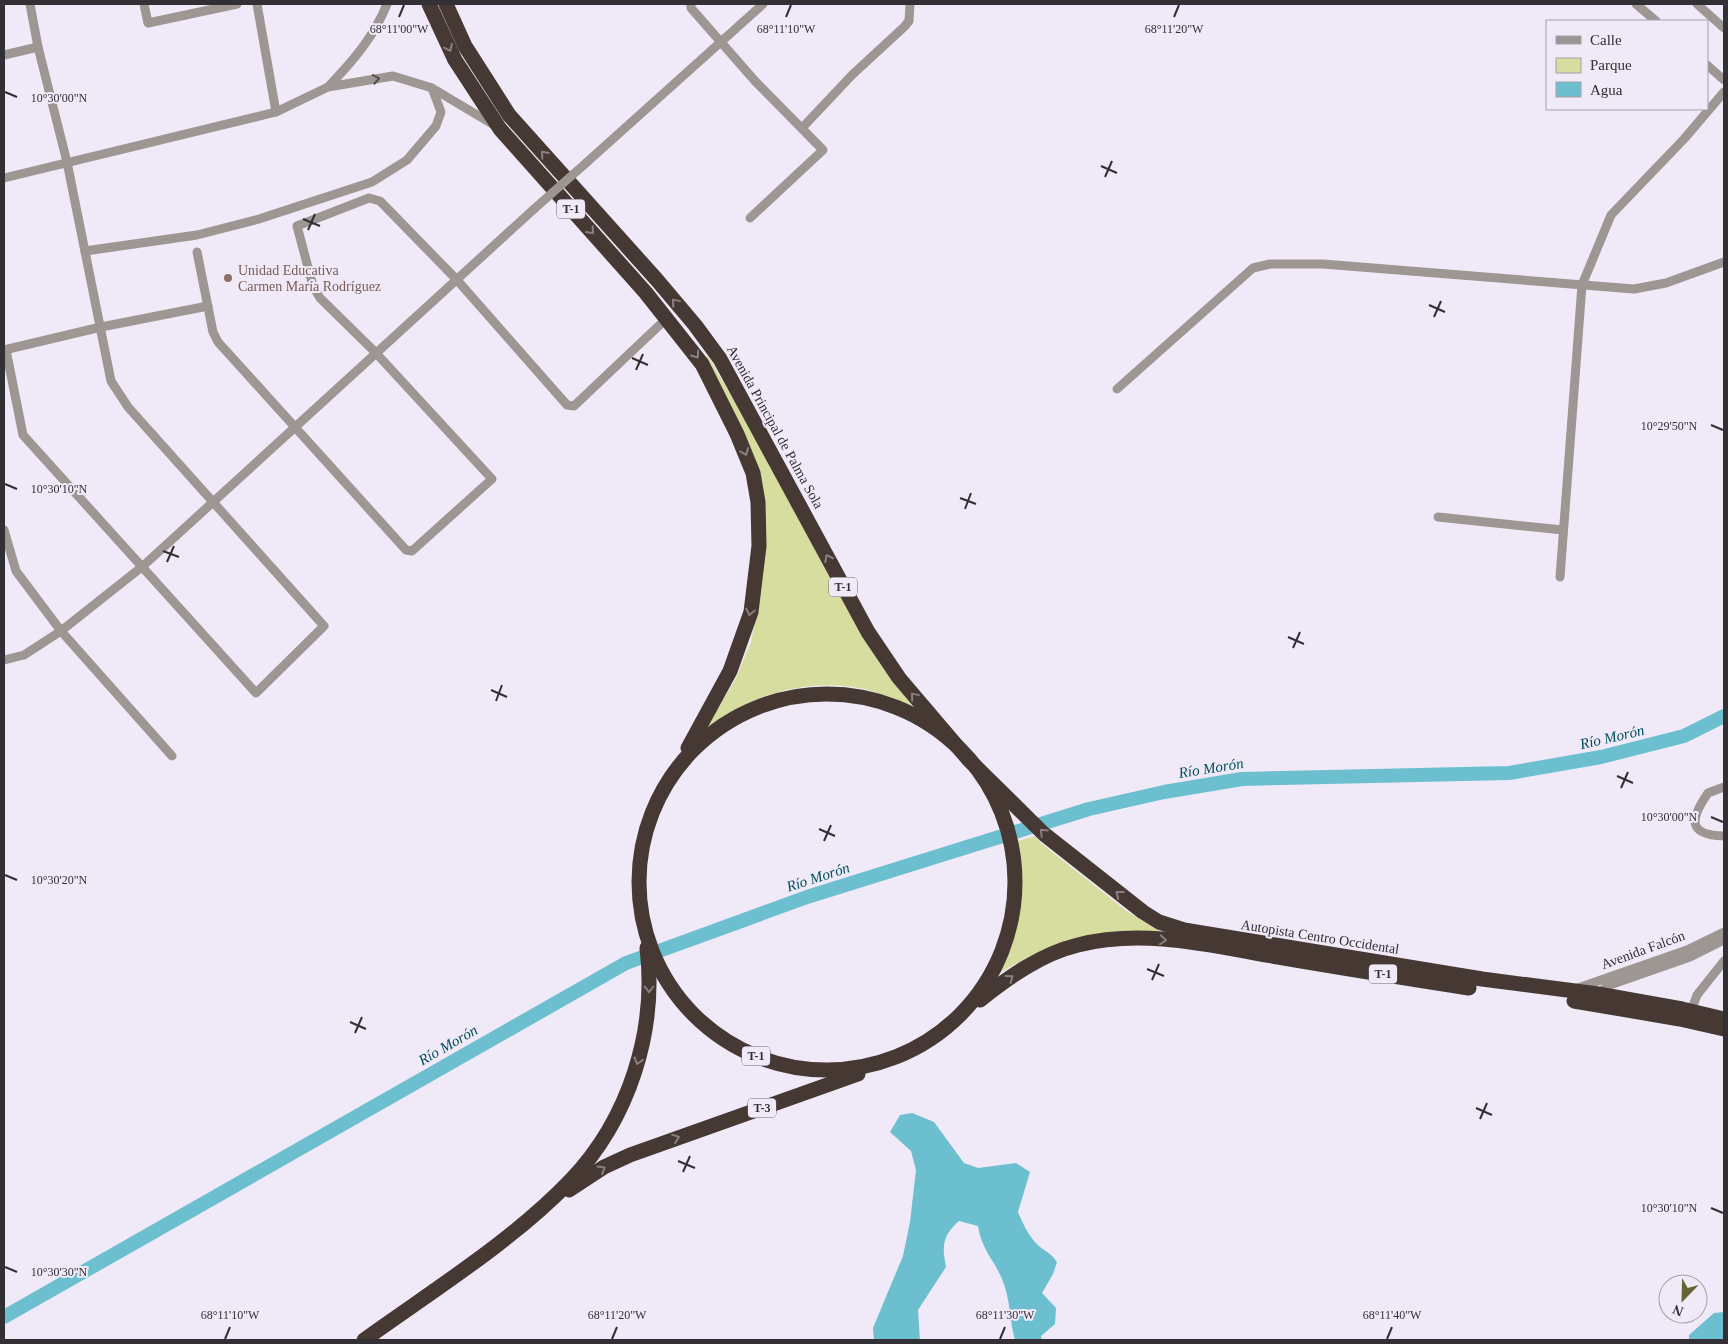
<svg xmlns="http://www.w3.org/2000/svg" width="1728" height="1344" viewBox="0 0 1728 1344" font-family="'Times New Roman',serif">
<rect width="100%" height="100%" fill="#f0e9f8"/>
<g fill="#d6dd9f">
<path d="M708,356L772,466L857,626L884,670L915,707C899,701 884,695 868,690C824,679 772,688 734,711C724,717 715,725 706,732L705,730L735,680L751,642L757,610L766,532L705,358Z"/>
<path d="M1035,836L1042,844L1128,912L1160,931C1137,932 1112,931 1089,936C1058,943 1026,956 1000,973C1023,921 1023,897 1018,841Z"/>
</g>
<g fill="#6cbfcf">
<path d="M912,1113L934,1122L964,1163L978,1168L1016,1163L1030,1172L1018,1212C1023,1224 1029,1237 1039,1246C1047,1253 1050,1252 1057,1262L1053,1274L1042,1293L1056,1308L1055,1324L1041,1336L1042,1340H1015C1009,1319 1011,1301 1002,1279C993,1258 982,1250 978,1226L959,1221C942,1236 942,1246 946,1267L918,1310L920,1340H874L873,1328L903,1256L910,1222L916,1170L911,1151L890,1132L900,1115Z"/>
<path d="M1724,1312V1340H1689V1335L1714,1313Z"/>
</g>
<g fill="none" stroke-linecap="round" stroke-linejoin="round">
<path stroke="#6cbfcf" stroke-width="2.5" d="M4,1320L13,1312"/>
<path stroke="#6cbfcf" stroke-width="14" d="M4,1317L626,963L807,897L1089,809L1164,792L1242,779L1509,773L1601,757L1684,736L1724,716"/>
<g stroke="#9d9693" stroke-width="9">
<path d="M144,4L148,23L237,4"/>
<path d="M257,4L276,112"/>
<path d="M691,4V8L755,81L823,150L750,218"/>
<path d="M1636,4L1656,21"/>
<path d="M1697,4L1724,28"/>
<path d="M4,55L38,47"/>
<path d="M1707,65L1724,80"/>
<path d="M328,87C352,62 374,37 387,4"/>
<path d="M802,128L852,75L904,27L909,21L910,4"/>
<path d="M586,163L763,4"/>
<path d="M4,178L276,112L328,87L393,76L432,88L494,125"/>
<path d="M85,251L197,235L259,219L372,182L407,160L436,126L441,112L432,88"/>
<path d="M197,252L213,332L218,342L406,550L412,551L492,479L375,352L320,298L313,286L297,226L369,198L380,201L457,280L567,405L574,406L667,318"/>
<path d="M4,350L101,327L208,306"/>
<path d="M6,350L23,435L256,693L324,626L128,407L111,381L67,162L38,47L30,4"/>
<path d="M1117,389L1253,268L1270,264H1323L1634,289L1666,283L1724,262"/>
<path d="M1438,517L1563,530"/>
<path d="M4,530L16,571L61,631L172,756"/>
<path d="M1560,577L1582,285L1611,215L1684,139L1724,92"/>
<path d="M4,660L24,655L61,631L143,566L534,209"/>
<path d="M1724,787L1708,793C1690,819 1687,835 1724,836"/>
<path d="M1575,989L1687,950L1724,932"/>
<path d="M1597,996L1607,986L1690,957L1724,940"/>
<path d="M1690,1014L1697,995L1724,961"/>
</g>
<g stroke="#463933" stroke-width="15">
<path d="M429,4L455,60L500,129L646,293L702,364L737,434L753,473L758,502L759,546L751,612L730,671L688,748"/>
<path d="M446,4L465,46L509,115L657,280L695,325L720,359L868,632L899,678L968,759L1044,834L1143,912L1159,922L1184,930L1482,979L1598,994L1682,1009L1724,1019"/>
<circle cx="827" cy="882" r="188"/>
<path d="M980,1000C1009,977 1041,954 1078,945C1144,928 1213,946 1278,957C1342,968 1405,978 1469,988"/>
<path d="M1574,1001L1680,1019L1724,1029"/>
<path d="M569,1190L604,1167L630,1155L858,1074"/>
<path d="M364,1340C432,1291 514,1240 571,1180C629,1119 657,1031 647,948"/>
</g>
<path stroke="#9d9693" stroke-width="9" d="M534,209L586,163"/>
</g>
<defs><path id="oneway-chevron" d="M-2-3.5L2.5 0L-2 3.5" fill="none" stroke-width="1.6" stroke-linecap="round" stroke-linejoin="round" transform="scale(1.25)"/></defs>
<g stroke="#8a7f82">
<use href="#oneway-chevron" transform="translate(449 48) rotate(65)"/>
<use href="#oneway-chevron" transform="translate(544 154) rotate(-132)"/>
<use href="#oneway-chevron" transform="translate(591 231) rotate(48)"/>
<use href="#oneway-chevron" transform="translate(675 302) rotate(-130)"/>
<use href="#oneway-chevron" transform="translate(696 355) rotate(54)"/>
<use href="#oneway-chevron" transform="translate(745 452) rotate(68)"/>
<use href="#oneway-chevron" transform="translate(828 558) rotate(-117)"/>
<use href="#oneway-chevron" transform="translate(750 612) rotate(103)"/>
<use href="#oneway-chevron" transform="translate(914 696) rotate(-130)"/>
<use href="#oneway-chevron" transform="translate(1043 832) rotate(-137)"/>
<use href="#oneway-chevron" transform="translate(1119 894) rotate(-142)"/>
<use href="#oneway-chevron" transform="translate(1163 940) rotate(5)"/>
<use href="#oneway-chevron" transform="translate(1010 978) rotate(-36)"/>
<use href="#oneway-chevron" transform="translate(649 989) rotate(90)"/>
<use href="#oneway-chevron" transform="translate(638 1061) rotate(107)"/>
<use href="#oneway-chevron" transform="translate(676 1138) rotate(-19)"/>
<use href="#oneway-chevron" transform="translate(602 1169) rotate(-31)"/>
</g>
<use stroke="#524e51" href="#oneway-chevron" transform="translate(376 79) rotate(-10)"/>
<path fill="none" stroke="#322f35" stroke-width="2" d="M399,17L404,5M786,17L791,5M1174,17L1179,5M5,92L17,97M1101,166L1117,173M1105,177L1112,161M303,219L320,226M308,230L315,214M1429,305L1445,312M1434,317L1441,301M632,358L648,365M636,370L643,354M1711,425L1723,430M5,484L17,489M960,498L976,504M965,509L971,493M163,551L179,557M167,562L174,546M1288,637L1304,644M1293,648L1300,632M491,690L507,697M496,701L502,685M1617,776L1633,783M1621,788L1628,772M1711,817L1723,822M819,829L835,836M824,841L831,825M5,875L17,880M1147,969L1164,976M1152,980L1159,964M350,1022L366,1029M355,1033L362,1017M1476,1108L1492,1115M1480,1119L1487,1103M678,1161L695,1168M683,1172L690,1156M1711,1208L1723,1213M5,1267L17,1272M225,1339L230,1327M612,1339L617,1327M1000,1339L1005,1327M1387,1339L1392,1327"/>
<circle fill="#8d6e63" stroke="#f0e9f8" stroke-width="2" cx="228" cy="278" r="5"/>
<g text-anchor="middle" dominant-baseline="central" stroke-width="4" stroke-linejoin="round" paint-order="stroke">
<g fill="#f0e9f8" stroke="#6b6770" stroke-width="1">
<rect x="557" y="199.5" width="28" height="19" rx="4"/>
<rect x="829" y="577.5" width="28" height="19" rx="4"/>
<rect x="1369" y="964.5" width="28" height="19" rx="4"/>
<rect x="742" y="1046.5" width="28" height="19" rx="4"/>
<rect x="748" y="1098.5" width="28" height="19" rx="4"/>
</g>
<g font-size="12" font-weight="bold" fill="#322f35">
<text x="571" y="209">T-1</text>
<text x="843" y="587">T-1</text>
<text x="1383" y="974">T-1</text>
<text x="756" y="1056">T-1</text>
<text x="762" y="1108">T-3</text>
</g>
<g font-size="14" fill="#785e54" stroke="#f0e9f8" text-anchor="start">
<text x="238" y="270">Unidad Educativa<tspan x="238" dy="16">Carmen María Rodríguez</tspan></text>
</g>
<g font-size="14" fill="#322f35" stroke="#f0e9f8">
<text transform="translate(775 427) rotate(61)">Avenida Principal de Palma Sola</text>
<text transform="translate(1320 937) rotate(9)">Autopista Centro Occidental</text>
<text transform="translate(1643 950) rotate(-20)">Avenida Falcón</text>
</g>
<g font-size="15" font-style="italic" fill="#00505b" stroke="#f0e9f8">
<text transform="translate(1612 737) rotate(-13)">Río Morón</text>
<text transform="translate(1211 768) rotate(-9)">Río Morón</text>
<text transform="translate(818 877) rotate(-18)">Río Morón</text>
<text transform="translate(448 1045) rotate(-30)">Río Morón</text>
</g>
</g>
<g font-size="12" text-anchor="middle" fill="#322f35" stroke="#f0e9f8" stroke-width="4" stroke-linejoin="round" paint-order="stroke">
<text x="399" y="33">68°11'00"W</text>
<text x="786" y="33">68°11'10"W</text>
<text x="1174" y="33">68°11'20"W</text>
<text x="59" y="102">10°30'00"N</text>
<text x="1669" y="430">10°29'50"N</text>
<text x="59" y="493">10°30'10"N</text>
<text x="1669" y="821">10°30'00"N</text>
<text x="59" y="884">10°30'20"N</text>
<text x="1669" y="1212">10°30'10"N</text>
<text x="59" y="1276">10°30'30"N</text>
<text x="230" y="1319">68°11'10"W</text>
<text x="617" y="1319">68°11'20"W</text>
<text x="1005" y="1319">68°11'30"W</text>
<text x="1392" y="1319">68°11'40"W</text>
</g>
<rect width="1728" height="1344" fill="none" stroke="#322f35" stroke-width="10"/>
<rect x="1546" y="20" width="162" height="90" fill="#f0e9f8" stroke="#a49faa"/>
<rect x="1556" y="36" width="25" height="8" fill="#9d9693" stroke="#a49faa"/>
<text x="1590" y="45" font-size="15" fill="#322f35">Calle</text>
<rect x="1556" y="58" width="25" height="15" fill="#d6dd9f" stroke="#a49faa"/>
<text x="1590" y="70" font-size="15" fill="#322f35">Parque</text>
<rect x="1556" y="82" width="25" height="15" fill="#6cbfcf" stroke="#a49faa"/>
<text x="1590" y="95" font-size="15" fill="#322f35">Agua</text>
<g transform="translate(1683 1299) rotate(203)"><circle r="24" fill="#f0e9f8" stroke="#a49faa"/>
<path d="M0-4L9 19L0 12L-9 19Z" fill="#666532"/>
<text y="-8" font-size="14" font-weight="bold" text-anchor="middle" fill="#322f35">N</text>
</g>
</svg>
